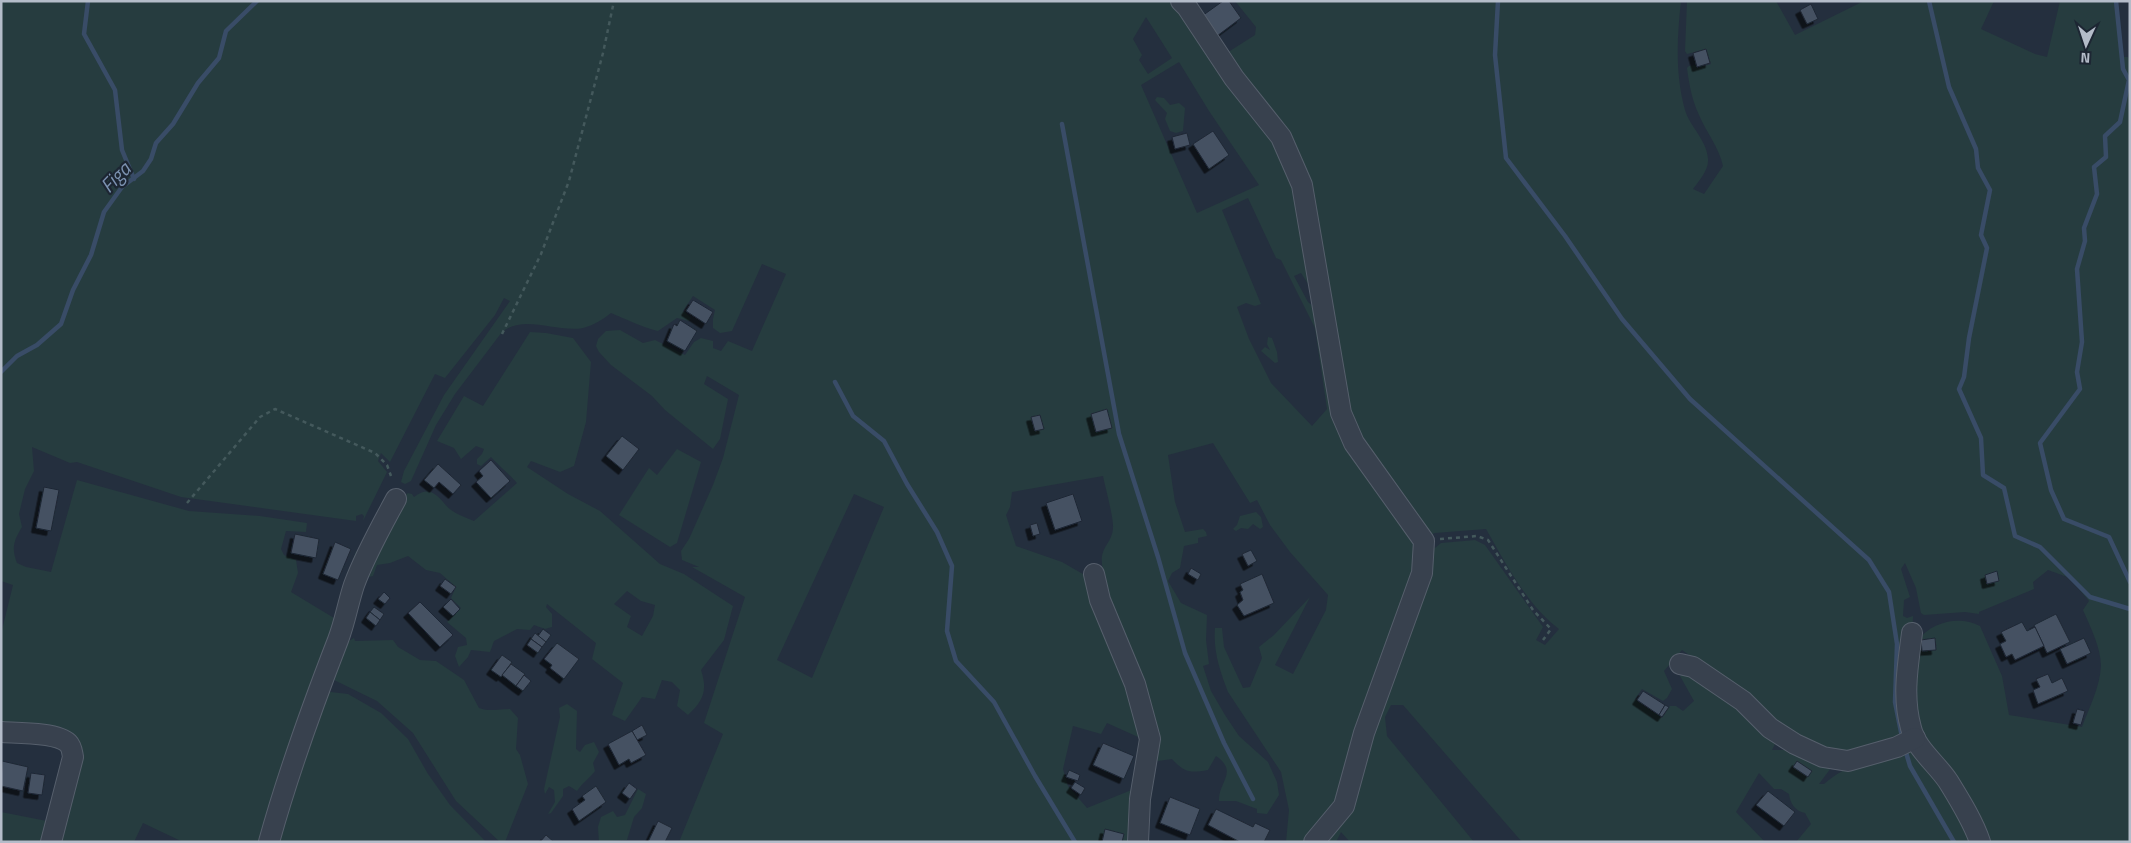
<svg xmlns="http://www.w3.org/2000/svg" width="2131" height="843" viewBox="0 0 2131 843" font-family="'Titillium Web',sans-serif">
<defs>
<filter id="shadow"><feDropShadow dx="-4.5" dy="4.5" stdDeviation="0" flood-color="#0009"/></filter>
</defs>
<rect width="100%" height="100%" fill="#242f3e"/>
<g fill="#263c3f" fill-rule="evenodd">
<path d="M1,1H1175L1221,70L1279,146L1292,167L1301,193L1318,299L1301,273L1294,276L1308,302L1321,313L1333,397L1340,421L1354,449L1406,520L1419,541L1420,568L1416,585L1371,709L1349,788L1342,803L1311,842H1286L1289,810L1281,772L1228,692C1220,671 1213,651 1215,628H1222L1224,647L1243,688L1250,687L1262,658L1259,647L1274,635L1310,597L1275,665L1293,674L1326,610L1328,595L1290,552L1270,525L1257,500L1250,503L1213,443L1168,455L1175,502L1185,532L1203,529L1206,532L1207,536L1198,538V543L1184,546L1180,568L1172,573L1168,581L1181,603L1207,615L1206,640L1209,664L1203,666L1211,691L1225,715L1239,736L1268,762L1277,782L1279,795L1267,814L1257,813V809L1236,801H1219C1218,782 1239,772 1216,756L1208,770C1190,773 1185,773 1172,759L1158,761L1152,758L1150,753L1153,739L1138,682L1110,613L1097,575L1104,573C1096,547 1112,546 1113,528C1114,519 1105,486 1103,476L1012,492L1010,507L1006,515L1016,546L1062,562L1088,577L1116,666L1120,665L1142,713L1147,741L1107,723L1101,734L1073,726L1063,769L1068,786L1087,808L1134,789L1132,842H679L723,734L704,723L745,597L692,567H699L682,560L681,551L689,539L713,485L723,458L739,395L707,376L704,384L728,399L720,439L713,449L665,410L652,396L611,365L599,352L596,346L598,339L606,331L620,330L643,343L655,340L685,355L694,342L701,338L713,341V348L721,351L728,341L752,351L786,274L762,264L732,331L720,333L713,328V319L715,310L693,296L683,311L691,318L689,321L677,318L658,331C647,329 623,318 611,313C602,320 594,325 583,328C557,333 524,314 502,332L455,394L436,425L411,481L405,484L401,482L404,471L444,395L510,301L504,298L495,315L445,378L435,374L390,462L381,453L378,461L387,472L363,521L364,516L362,514L356,516V521L181,497L77,462L70,463L32,447L34,471L25,489L19,514L22,527C14,540 11,548 17,563L26,567L51,572L77,480L189,511L260,516L307,523L306,532L286,531L281,549L284,555L296,560L298,573L291,592L334,618L356,551L362,556L338,632L302,725L265,842H183L143,823L134,842H54L75,767L77,757L74,746L59,735L1,730V634L13,585L1,581ZM1146,17L1172,58L1148,74L1139,60L1142,55L1133,39ZM1179,62L1209,111L1259,185L1197,213L1141,85ZM1248,198L1276,258L1281,260L1315,328L1327,409L1312,426L1271,383L1249,339L1237,307L1246,303L1255,306L1261,304L1222,210ZM854,494L884,507L812,678L777,660Z"/>
<path d="M1235,1H1681C1677,37 1675,74 1685,110C1690,127 1707,140 1708,159C1709,170 1699,181 1693,189L1704,194L1723,166C1719,147 1706,132 1699,115C1692,100 1689,84 1687,68L1689,66L1696,65L1697,68L1711,64L1706,49L1687,54L1685,51L1687,1H1776L1795,35L1864,1H1994L1981,29L2035,54L2047,57L2060,1H2117L2123,57H2128L2130,60V842H1982L1928,753L1911,712L1918,640C1932,622 1959,615 1980,626L2002,676L2009,715L2082,727C2089,708 2100,687 2101,666C2101,648 2090,626 2083,610L2089,601L2070,578L2048,570L2033,582L2034,589L1979,612V614L1965,612L1924,615L1921,613L1916,588L1905,563L1901,569L1910,597L1904,600L1903,616L1907,618L1913,616L1909,735L1851,756L1785,736L1755,701L1682,650L1664,671L1672,689L1667,698L1663,701L1642,689L1635,699L1662,718L1670,706H1676L1683,711L1694,701L1680,676L1684,672L1698,675L1777,740L1772,750H1797L1831,768L1819,784H1824C1850,762 1881,754 1913,743L1973,842H1796L1811,824L1805,813C1795,811 1790,803 1789,794L1781,789H1774L1759,773L1736,812L1765,842H1522L1403,705H1391L1385,717L1387,736L1474,842H1350L1341,832L1336,842H1321L1355,800L1373,739V730L1430,552L1441,543L1475,540L1485,545L1543,627L1536,640L1545,645L1559,629C1527,605 1506,564 1486,529L1435,533L1428,536L1354,432L1315,214L1222,56L1255,35L1256,27Z"/>
<path d="M1157,97L1164,98L1170,105L1179,103L1185,108L1183,131L1176,133L1170,131L1165,119L1167,113L1155,100Z"/>
<path d="M530,332L546,333L573,338L591,362L586,422L574,466L560,472L531,461L527,467L568,494L600,511L660,564L684,574L733,606L724,640L701,670C708,691 703,701 688,715L677,706L680,690L672,682L662,680L655,699L642,697L625,721L612,715L623,683L592,659L596,643L547,604L546,607L552,614V627L545,629L534,625L530,630L517,629L494,641L490,652L471,650L468,657L459,667L455,656L458,647L467,645L466,638L447,622L461,608L451,598L456,587L440,573L426,570L408,556L390,563L377,565L373,576L369,577L365,573L354,607L352,632L343,634L352,606L372,553L402,498L408,493L412,494L414,497C433,482 440,501 451,510C458,515 467,518 474,521L517,483C509,474 500,467 491,457L481,466L477,464V459L482,454L484,449L476,446L461,459L454,448L437,441L464,396L483,406ZM627,591L641,601L655,605L653,616L642,636L627,627L631,616L614,604Z"/>
<path d="M1268,337L1272,338L1277,352L1278,362L1275,363L1261,351L1265,347L1270,350L1267,344Z"/>
<path d="M677,449L701,462L677,543L670,547L619,515L649,468L657,475Z"/>
<path d="M1256,512L1261,517L1263,527L1260,529L1253,524L1248,529L1241,528L1236,531L1233,529L1237,525L1240,516Z"/>
<path d="M354,638L355,641L393,640L398,647L420,660L436,661L464,680L479,708C490,712 498,709 510,709L518,718L516,749L520,755L528,784L505,842H500L456,801L413,733L377,701L332,679L344,644Z"/>
<path d="M322,691L348,694L381,713L408,739L428,774L450,805L486,842H274Z"/>
<path d="M567,704L577,711L576,749L580,752L585,745L594,742L599,752L593,763L595,771C590,778 582,783 577,791L569,786L563,789V796L551,813L548,814L555,802L554,790L549,787L545,794L544,789L560,717L559,708Z"/>
<path d="M638,789L646,794L642,808L634,817L627,840L599,842L598,827L601,817L613,811L617,817L625,815Z"/>
<path d="M1,812L52,822L46,842H1Z"/>
</g>
<g fill="none" stroke-linecap="round" stroke-linejoin="round">
<g stroke="#394c67" stroke-width="4.5">
<path d="M88,1L84,34L115,90L122,150L134,179"/>
<path d="M1498,1L1495,55L1506,158L1565,236L1622,319L1690,399L1869,560L1889,592L1897,644L1895,702L1902,737"/>
<path d="M1929,1L1949,87L1976,149L1978,168L1990,190L1981,235L1987,248L1969,338L1964,377L1959,389L1981,438L1983,475L2004,488L2015,536L2040,547L2090,597L2130,609"/>
<path d="M2116,1L2123,69L2129,80L2120,122L2105,136L2106,157L2094,167L2097,194L2084,228L2085,241L2077,269L2082,342L2077,372L2080,389L2040,443L2051,490L2064,519L2109,537L2130,582"/>
<path d="M1062,124L1119,434L1158,557L1185,653L1224,743L1253,799"/>
<path d="M1,372L17,356L37,345L61,324L73,290L91,255L104,212L122,187L143,171L151,159L156,143L173,124L198,83L219,58L226,31L257,1"/>
<path d="M835,382L853,416L884,441L907,484L937,532L952,566L947,631L956,661L994,702L1035,776L1075,842"/>
<path d="M1905,749L1910,766L1954,842"/>
</g>
</g>
<g fill="#455162" stroke="#1f2835" filter="url(#shadow)">
<path d="M1223,1H1229L1241,18L1217,36L1202,16Z"/>
<path d="M1811,4L1818,19L1807,24L1800,10Z"/>
<path d="M1706,49L1710,63L1697,67L1693,53Z"/>
<path d="M1213,131L1229,155L1209,169L1193,144Z"/>
<path d="M1187,133L1190,145L1175,149L1172,137Z"/>
<path d="M693,300L713,312L706,324L686,311Z"/>
<path d="M680,320L697,331L685,351L667,341L674,324L677,326Z"/>
<path d="M1107,409L1112,428L1096,432L1091,414Z"/>
<path d="M1040,415L1044,429L1035,431L1031,417Z"/>
<path d="M622,436L639,449L623,470L606,456Z"/>
<path d="M491,460L510,481L491,498L476,482L483,476L479,471Z"/>
<path d="M438,464L461,485L453,494L439,482L434,488L424,480Z"/>
<path d="M44,487L59,490L51,531L36,528Z"/>
<path d="M1073,494L1082,521L1055,530L1046,503Z"/>
<path d="M1037,523L1040,534L1033,536L1030,525Z"/>
<path d="M295,534L319,539L316,558L291,553Z"/>
<path d="M335,542L351,549L338,580L323,574Z"/>
<path d="M1251,550L1257,561L1248,566L1242,554Z"/>
<path d="M1191,568L1201,574L1198,580L1188,574Z"/>
<path d="M1997,571L1999,581L1987,584L1985,575Z"/>
<path d="M1262,574L1274,603L1244,616L1237,605L1243,600L1240,592L1243,590L1240,584Z"/>
<path d="M445,579L456,587L451,594L440,586Z"/>
<path d="M384,592L390,598L385,604L378,599Z"/>
<path d="M451,599L460,609L453,616L443,607Z"/>
<path d="M420,602L453,635L440,647L408,613Z"/>
<path d="M374,607L384,614L380,620L370,612Z"/>
<path d="M370,612L380,620L376,626L366,618Z"/>
<path d="M2056,614L2070,642L2047,653L2034,625Z"/>
<path d="M2022,622L2027,631L2035,627L2044,646L2015,660L2012,654L2006,657L2000,644L2006,641L2001,632Z"/>
<path d="M543,629L551,635L546,642L538,636Z"/>
<path d="M535,633L546,642L542,647L531,639Z"/>
<path d="M1935,638L1936,650L1922,651L1921,640Z"/>
<path d="M2084,638L2091,653L2067,664L2060,649Z"/>
<path d="M531,639L542,647L538,653L527,645Z"/>
<path d="M557,643L579,659L564,679L550,668L552,665L544,659Z"/>
<path d="M502,655L512,662L501,677L491,670Z"/>
<path d="M511,664L525,674L516,686L502,675Z"/>
<path d="M2048,674L2052,683L2062,678L2068,691L2038,704L2033,690L2040,687L2036,679Z"/>
<path d="M524,675L531,681L523,691L516,686Z"/>
<path d="M1643,691L1665,705L1659,715L1637,700Z"/>
<path d="M1665,705L1669,707L1662,717L1659,715Z"/>
<path d="M2077,709L2085,711L2081,725L2073,723Z"/>
<path d="M642,725L647,735L637,740L632,731Z"/>
<path d="M632,731L646,755L631,763L629,759L619,765L608,744Z"/>
<path d="M1103,743L1134,756L1124,779L1093,765Z"/>
<path d="M2,761L28,767L23,791L1,786Z"/>
<path d="M1797,761L1812,771L1808,777L1793,767Z"/>
<path d="M1069,770L1080,775L1078,781L1066,777Z"/>
<path d="M31,773L45,775L42,795L28,793Z"/>
<path d="M1075,782L1085,788L1081,795L1071,788Z"/>
<path d="M629,783L637,789L630,799L622,793Z"/>
<path d="M596,786L606,802L579,821L572,809L585,800L582,796Z"/>
<path d="M1768,791L1795,812L1784,826L1756,805Z"/>
<path d="M1170,797L1200,809L1190,835L1160,823Z"/>
<path d="M1216,809L1253,827L1255,823L1270,830L1264,842H1240L1208,825Z"/>
<path d="M658,821L672,828L665,842H648Z"/>
<path d="M1105,829L1124,834L1122,842H1102Z"/>
<path d="M546,835L554,842H540Z"/>
</g>
<g fill="none" stroke-linecap="round" stroke-linejoin="round">
<g stroke="#565f6c" stroke-width="22">
<g id="minor">
<path d="M1181,1L1187,7L1234,78L1281,137L1302,185L1341,413L1354,443L1424,541L1422,573L1364,733L1344,806L1314,842"/>
<path d="M1094,574L1100,600L1135,684L1150,739L1140,799L1138,842"/>
<path d="M1912,633C1908,665 1902,696 1911,728C1916,749 1936,763 1948,781C1959,799 1973,821 1980,842"/>
<path d="M1680,664L1693,667L1743,701L1770,728L1795,744L1823,757L1848,761L1897,747L1915,738"/>
<path d="M1,732C17,733 57,732 68,743C72,747 72,752 73,757L51,842"/>
<path d="M269,842C288,773 312,707 338,640C345,622 348,603 354,585C365,555 381,527 396,499"/>
</g>
</g>
<g stroke="#44595c" stroke-width="2.5" stroke-dasharray="4 4" stroke-linecap="butt">
<path d="M502,334L541,254L569,181L603,53L614,1"/>
<path d="M187,503L260,417L275,409L375,453L387,465L391,476"/>
<path d="M1440,539L1477,536L1488,540L1533,610L1551,629L1543,640"/>
</g>
<use href="#minor" stroke="#38414e" stroke-width="20"/>
</g>
<g text-anchor="middle" dominant-baseline="central" stroke-width="4.5" stroke-linejoin="round" paint-order="stroke">
<g font-size="20" font-style="italic" fill="#7c92b1" stroke="#1d2633">
<text transform="translate(115 177) rotate(-46)">Figa</text>
</g>
</g>
<rect width="2131" height="843" fill="none" stroke="#b4bcc9" stroke-width="5"/>
<g transform="translate(2086 45) rotate(183)" stroke="#1d2633" stroke-width="4" paint-order="stroke">
<path d="M0-4L9 19L0 12L-9 19Z" fill="#b4bcc9"/>
<text y="-8" font-size="14" font-weight="bold" text-anchor="middle" fill="#b4bcc9">N</text>
</g>
</svg>
